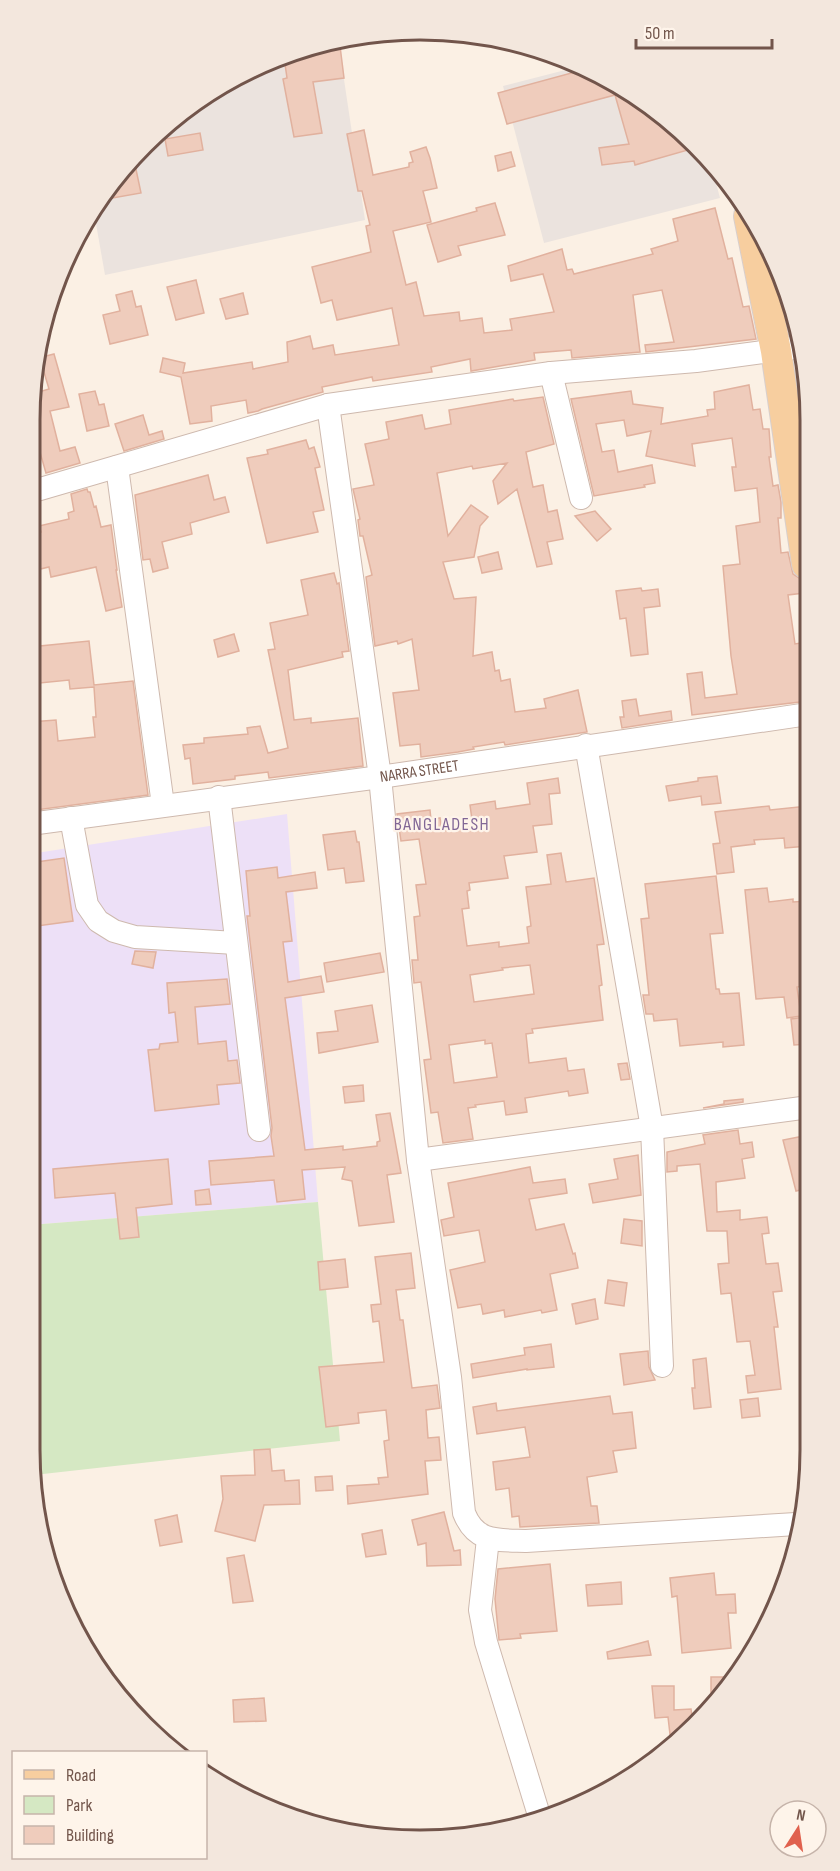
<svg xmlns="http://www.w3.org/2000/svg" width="840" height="1871" viewBox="0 0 840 1871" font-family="'Sofia Sans Condensed',sans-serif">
<rect width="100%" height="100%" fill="#fbf0e4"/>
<g fill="#ebe3de">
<path d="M339,46L365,220L105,275L95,218L144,144L270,60Z"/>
<path d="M581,66L657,110L711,164L720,198L544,243L503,86Z"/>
</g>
<path fill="#ede0f7" d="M287,814L318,1202L30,1225V854Z"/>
<path fill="#d5e8c3" d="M318,1202L340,1441L34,1475L30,1451V1225Z"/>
<g fill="#efccbc" stroke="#e1b19e" stroke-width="1.5" fill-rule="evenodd">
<path d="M340,46L344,78L313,82L322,133L294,137L283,79L287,78L284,57Z"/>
<path d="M586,69L657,110L695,148L635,165L634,161L602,165L599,148L629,144L615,95L507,124L498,93Z"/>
<path d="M364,130L373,175L409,167V163L413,162L410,152L426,147L430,158L437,188L423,191L431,222L393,231L406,285L416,282L424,316L459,312L460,321L482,318L484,333L512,330L510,319L554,312L543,274L511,281L508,266L562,249L567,270L572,269L574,274L653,254L651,249L678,241L673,219L715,208L728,259L732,258L743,307L749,306L756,339L646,352L645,345L674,342L662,290L633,295L640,352L572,358L571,350L534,353L535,360L471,371L470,359L431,367L432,372L373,381L372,377L322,387L323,392L262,409L258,411L248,413L246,400L211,406L212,421L190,424L181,377L160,372L163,358L185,363L183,373L252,362L253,369L288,362L287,342L310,336L313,349L333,345L335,355L399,345L392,308L337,320L332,300L321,303L312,267L371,252L366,226L370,225L362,191H358L347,134Z"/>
<path d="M200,133L203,150L168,156L165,139Z"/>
<path d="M511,152L515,166L498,171L495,156Z"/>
<path d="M134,160L141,193L107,199L120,180Z"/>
<path d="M495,203L505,235L458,246L461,255L438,262L427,225L477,211L476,208Z"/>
<path d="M196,280L204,313L176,320L167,287Z"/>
<path d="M132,291L136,307L141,306L148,335L110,344L103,315L120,311L116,295Z"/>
<path d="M243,293L248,314L226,319L220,299Z"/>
<path d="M54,354L69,407L50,411L60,451L75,447L80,463L46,473L35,435L30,436V420L35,393L49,389L41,362L42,357Z"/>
<path d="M749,385L753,410L760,409L763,429H769L771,457H769L773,486L778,485L781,502V518H778L781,553L788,552L793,574L802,580L804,593L788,595L795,644L807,642L808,701L692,715L687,674L702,672L705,698L737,694L731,656L723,566L740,564L736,526L760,522L757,488L735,491L732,467H736L732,438L692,444L695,466L646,456L651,431L627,436L624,420L596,424L602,452L614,450L618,472L652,465L655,483L644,485L645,487L594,496L571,399L631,391L633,404L663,408L661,424L708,416L707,410L715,409L714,392Z"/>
<path d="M95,391L99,405L104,404L109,426L87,431L79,394Z"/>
<path d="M543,397L554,444L526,452L533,487L543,485L548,512L557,510L563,539L547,542L552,564L537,567L517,489L498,504L493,481L507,463L473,469L472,466L437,473L448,536L471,505L488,517L480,526L474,557L443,562L454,599L476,597L473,656L492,652L495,671L499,670L501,681L510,679L515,712L546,708L544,699L578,690L587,732L505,745L504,742L473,747L474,749L458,752L421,757L420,744L400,746L393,693L419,690L412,639L398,644L397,641L375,646L366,577L372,575L363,536H360L358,520L360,519L353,489L374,485L365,444L389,439L386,422L422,415L425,429L451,424L449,410L513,399L514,401Z"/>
<path d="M143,415L149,435L162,431L164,439L124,451L115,424Z"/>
<path d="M306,440L309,449L314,447L320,467L315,468L324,510L313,512L318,532L267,543L247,458L268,454L267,450Z"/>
<path d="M208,475L214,500L225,497L229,512L190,523L192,534L162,542L168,568L153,572L150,559L143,560L135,495Z"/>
<path d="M87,489L88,492H90L94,507L96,506L101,527L111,525L117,570H116L122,607L106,611L96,567L51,577L49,567L32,571L30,562V535L41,532L39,526L69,519L68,513L74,511L71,494Z"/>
<path d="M595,511L611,529L597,541L575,516Z"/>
<path d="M498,552L502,569L482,573L478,557Z"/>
<path d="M334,573L337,584L339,583L349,651L342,652L343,657L288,670L294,720L311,718V723L358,718L363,766L269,778L268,772L235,776V779L193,784L190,758L185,759L183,745L204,743V738L248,734L247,728L260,726L268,753L288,748L268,650L275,649L270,623L308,615L301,580Z"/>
<path d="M641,588L642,591L658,589L660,606L644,608L648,654L631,656L626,618L620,619L616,591Z"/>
<path d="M234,634L239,651L218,657L214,640Z"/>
<path d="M89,641L94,685L133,681L148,795L36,810L35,801H30V722L56,720L58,741L95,737L93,717H96L94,687L70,689L69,680L30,684V647Z"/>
<path d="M636,699L639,716L671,711L672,720L622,728L620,717H624L622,701Z"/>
<path d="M717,776L721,803L702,805L701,796L669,801L666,786L698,781V778Z"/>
<path d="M558,778L560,793L549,794L552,824L533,826L537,852L504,856L508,878L469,883L470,890L467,891L469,908L462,909L467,946L499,942V947L529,943L527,927L531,926L526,887L551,884L547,855L561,853L566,882L594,878L604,944L597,945L602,985L599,986L603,1020L532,1029L533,1033L526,1034L529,1063L566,1058L568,1071L584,1069L588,1093L569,1096L568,1091L525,1098L527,1112L506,1115L504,1101L475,1105L476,1107L468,1108L473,1139L443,1143L438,1112L431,1113L424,1060L431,1059L421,982L414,983L412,960H418L414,917L420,916L416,885L426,884L419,839L401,841L397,814L430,810L431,820L440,818L442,831L473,827L470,805L495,801L496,809L530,804L527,783ZM530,965L534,994L474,1002L470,975L503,970L502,968ZM485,1040V1044L492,1043L497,1077L454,1083L449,1045Z"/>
<path d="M769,806L770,810L808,806V846L785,848L784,838L754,840L755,844L731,847L734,872L717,874L713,844L720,843L715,812Z"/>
<path d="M355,831L357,842H359L364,881L346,883L344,868L328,870L323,835Z"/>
<path d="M64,858L73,921L30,927V863Z"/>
<path d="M277,867L278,878L315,872L317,888L286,892L292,941L283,942L288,982L321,976L324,992L285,998L305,1150L343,1146V1150L377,1146V1142L380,1141L376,1115L390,1113L401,1173L387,1175L394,1222L359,1226L352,1181L342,1179L345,1167L302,1170L305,1199L277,1202L274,1180L211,1185L209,1161L274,1156L271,1136L272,1128L247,916H250L246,871Z"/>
<path d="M716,876L723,933L710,934L716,989H719L720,994L739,993L744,1045L723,1047V1042L680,1046L677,1019L654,1021L653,1014H646L643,995H649L641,919L649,918L645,884Z"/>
<path d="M767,888L769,902L793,899V902L808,901L809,985L797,987L801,1016L787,1018L784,997L756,999L745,890Z"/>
<path d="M135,951L156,952L153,968L132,964Z"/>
<path d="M380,953L384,972L327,982L324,963Z"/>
<path d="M227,979L230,1004L195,1007L198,1044L226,1041L228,1061L237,1060L240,1083L217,1085L219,1104L155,1111L148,1050L159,1049L160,1044L178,1042L175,1012L169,1013L167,983Z"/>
<path d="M372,1005L378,1042L319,1053L317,1033L338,1031L335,1011Z"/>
<path d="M805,1017L808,1044L794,1045L791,1019Z"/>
<path d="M627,1063L630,1079L621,1080L618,1064Z"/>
<path d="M363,1085L364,1101L345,1103L343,1087Z"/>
<path d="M743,1099V1102L703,1108L724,1104V1101Z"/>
<path d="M738,1130L740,1144L752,1142L754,1157L742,1159L745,1178L716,1182L717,1212L740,1210V1220L767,1217L769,1233L762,1234L766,1264L778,1263L782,1291L773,1292L778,1327H774L781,1389L748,1393L746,1376L755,1375L750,1341L737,1342L731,1293L721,1294L718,1264L729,1263L727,1231H707L700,1164L677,1166V1171L667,1172V1152L705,1144L703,1135Z"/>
<path d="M809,1135V1188L796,1191L783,1140Z"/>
<path d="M638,1155L641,1195L593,1203L589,1184L618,1179L614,1159Z"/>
<path d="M168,1159L172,1204L136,1208L139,1237L120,1239L115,1193L55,1198L53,1169Z"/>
<path d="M530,1167L533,1183L565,1179L567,1193L529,1199L536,1230L564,1224L573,1254L575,1253L578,1268L550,1274L557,1310L542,1313L541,1310L505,1317L504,1310L483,1314L481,1304L458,1308L450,1270L485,1262L479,1230L444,1236L441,1220L454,1217L448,1183Z"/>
<path d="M209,1189L211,1204L196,1205L195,1191Z"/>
<path d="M624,1219L642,1221V1246L621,1243Z"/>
<path d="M411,1253L415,1288L396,1290L400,1320H403L412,1388L437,1385L440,1408L426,1410L428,1438L439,1437L441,1460L425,1461L428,1494L348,1504L347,1486L379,1484L378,1478L388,1477L384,1441L389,1440L386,1410L358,1413L359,1423L326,1427L319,1367L384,1362L379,1321L373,1322L371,1305L381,1304L375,1257Z"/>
<path d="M345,1259L348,1287L320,1290L318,1262Z"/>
<path d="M608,1280L627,1283L624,1306L605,1303Z"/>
<path d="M595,1299L598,1319L576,1324L572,1304Z"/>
<path d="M551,1344L554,1367L527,1370V1369L473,1378L471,1364L525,1355L524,1348Z"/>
<path d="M648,1351L649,1367L655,1380L624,1385L620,1354Z"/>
<path d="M706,1358L711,1407L694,1409L692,1388H695L693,1360Z"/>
<path d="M610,1396L613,1414L632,1412L636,1448L613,1451L617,1472L587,1477L591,1506H597L599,1523L520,1527L519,1516L512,1517L509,1488L496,1490L493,1462L530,1457L525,1427L477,1434L473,1407L496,1403L497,1411Z"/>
<path d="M758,1398L760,1416L742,1418L740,1400Z"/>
<path d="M270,1449L272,1471L284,1470L285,1481L299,1480L300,1504L264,1505L255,1541L215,1531L223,1499L221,1476L255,1475L254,1450Z"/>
<path d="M332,1476L333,1490L316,1491L315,1477Z"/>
<path d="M444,1512L454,1551L460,1550L461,1565L427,1566L426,1543L418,1545L412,1520Z"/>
<path d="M177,1515L182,1542L160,1546L155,1520Z"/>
<path d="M382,1530L386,1554L366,1557L362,1534Z"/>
<path d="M244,1555L253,1601L233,1603L227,1558Z"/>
<path d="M550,1564L557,1631L520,1634L521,1638L499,1640L495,1599L498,1569Z"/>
<path d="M714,1573L716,1595L735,1594L736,1613H728L731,1648L682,1653L677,1596L672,1597L670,1578Z"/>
<path d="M621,1582L622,1604L588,1606L586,1585Z"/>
<path d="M648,1641L651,1655L608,1659L607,1652Z"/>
<path d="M711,1677H733L711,1710Z"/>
<path d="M652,1686H674V1710L691,1709L693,1725L671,1743L668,1717L655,1718Z"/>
<path d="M264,1698L266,1721L234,1722L233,1700Z"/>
</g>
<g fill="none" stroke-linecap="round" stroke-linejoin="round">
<g stroke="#ceb9ae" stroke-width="24">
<g id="minor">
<path d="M551,373L581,498"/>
<path d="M328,405L380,777L418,1160L450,1377L464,1513C476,1543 497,1540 526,1541L796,1524"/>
<path d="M117,467L163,805"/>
<path d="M30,492L328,405L551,373L696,361L801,347"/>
<path d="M586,745L652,1128L662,1366"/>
<path d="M219,797L259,1130"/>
<path d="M71,818L87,905L98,921L114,931L135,937L236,943"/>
<path id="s1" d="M30,824L380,777L808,714"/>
<path d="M418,1160L809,1107"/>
<path d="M488,1539L480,1610L486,1642L539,1815"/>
</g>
</g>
<g stroke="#d8cfcd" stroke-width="32">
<path id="major" d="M749,216L776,351L807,564"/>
</g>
<use href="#minor" stroke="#fff" stroke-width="22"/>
<use href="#major" stroke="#f7ce9f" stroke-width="30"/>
</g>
<g text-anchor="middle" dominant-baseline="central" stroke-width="4.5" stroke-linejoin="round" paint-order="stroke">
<g font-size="16" fill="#72554b" stroke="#fef4ea">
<text stroke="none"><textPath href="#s1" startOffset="393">NARRA STREET</textPath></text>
</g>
<g font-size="18" letter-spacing="1.5" fill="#816695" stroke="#fef4ea">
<text x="442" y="824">BANGLADESH</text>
</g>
</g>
<path d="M0 0H840V1871H0ZM420 40H420A380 380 0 0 1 800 420V1450A380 380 0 0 1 420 1830H420A380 380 0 0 1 40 1450V420A380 380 0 0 1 420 40Z" fill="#f3e7dd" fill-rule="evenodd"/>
<path fill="none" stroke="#72554b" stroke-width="3" d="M420 40H420A380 380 0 0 1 800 420V1450A380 380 0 0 1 420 1830H420A380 380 0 0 1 40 1450V420A380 380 0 0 1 420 40Z"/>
<rect x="12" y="1751" width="195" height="108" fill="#fef4ea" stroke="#c6b4aa" stroke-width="1.5"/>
<rect x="24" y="1770" width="30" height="9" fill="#f7ce9f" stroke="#c6b4aa" stroke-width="1.5"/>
<text x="66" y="1781" font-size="18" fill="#72554b">Road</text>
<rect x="24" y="1796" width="30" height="18" fill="#d5e8c3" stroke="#c6b4aa" stroke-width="1.5"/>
<text x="66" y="1811" font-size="18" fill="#72554b">Park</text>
<rect x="24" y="1826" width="30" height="18" fill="#efccbc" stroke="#c6b4aa" stroke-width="1.5"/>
<text x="66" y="1841" font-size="18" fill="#72554b">Building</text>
<g transform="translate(798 1829) rotate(12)"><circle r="28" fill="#fef4ea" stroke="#c6b4aa" stroke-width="1.5"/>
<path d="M0-4.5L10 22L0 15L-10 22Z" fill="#e0614e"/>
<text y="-9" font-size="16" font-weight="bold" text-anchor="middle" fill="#72554b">N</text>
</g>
<path d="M636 39v9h136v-9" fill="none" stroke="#72554b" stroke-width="3"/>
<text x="645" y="39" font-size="18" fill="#72554b" stroke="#fef4ea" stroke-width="4.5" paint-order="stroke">50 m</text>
</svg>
